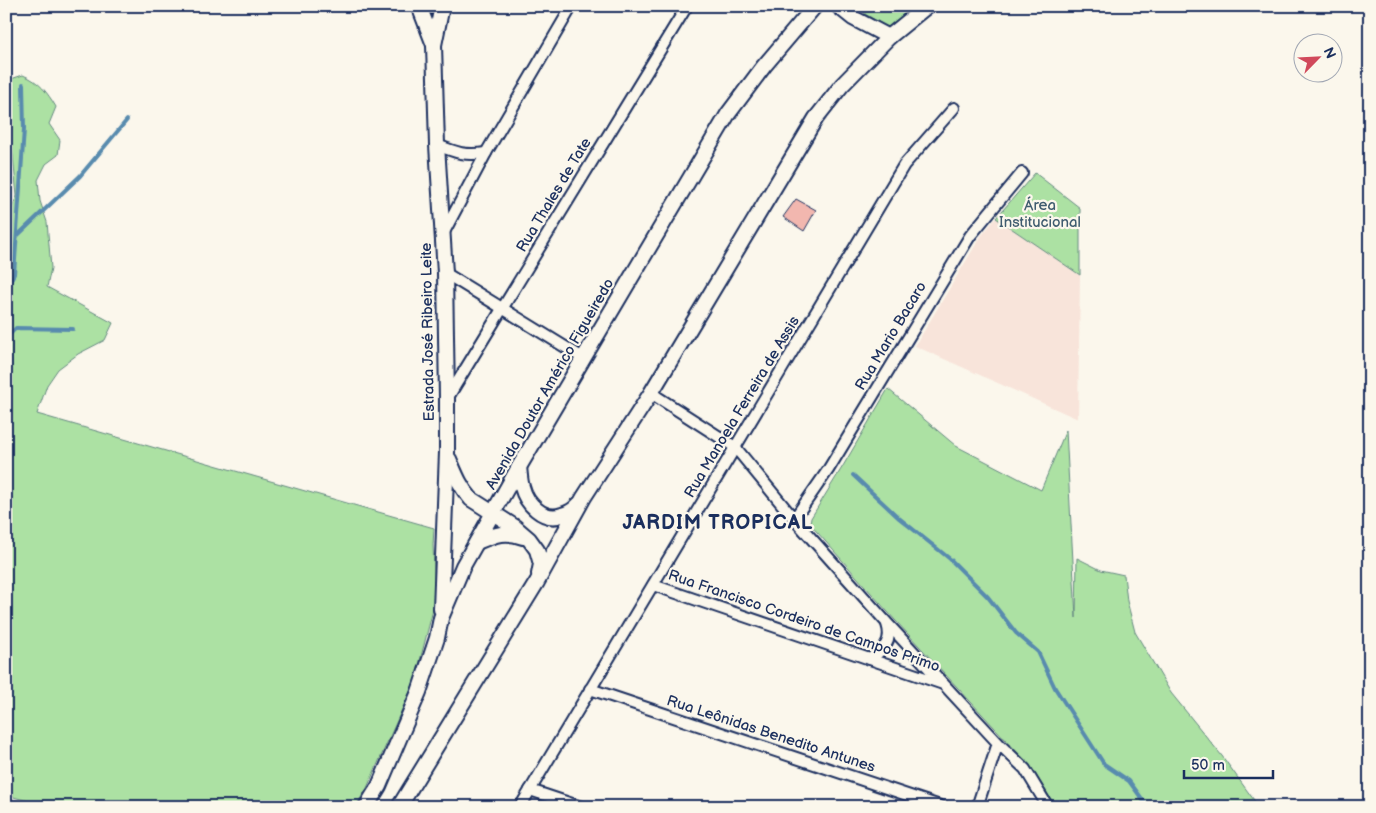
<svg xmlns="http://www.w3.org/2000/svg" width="1376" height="813" viewBox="0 0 1376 813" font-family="'Balsamiq Sans',sans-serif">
<rect width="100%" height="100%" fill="#fbf7ec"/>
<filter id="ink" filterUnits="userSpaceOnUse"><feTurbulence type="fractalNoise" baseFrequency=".02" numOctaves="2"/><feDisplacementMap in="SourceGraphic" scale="10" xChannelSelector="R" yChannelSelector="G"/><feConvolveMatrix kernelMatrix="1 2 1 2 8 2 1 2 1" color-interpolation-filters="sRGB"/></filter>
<g filter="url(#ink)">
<path fill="#f8e4da" d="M996,218L1080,275L1078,419L915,346L981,236Z"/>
<g fill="#ace1a3" stroke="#648880">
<path d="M861,6H915L894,25L887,27L865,14Z"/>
<path d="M23,75C40,82 47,92 56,107L49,124L60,140L58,155L46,164L38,180L40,201L47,222L51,268L47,287L113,323L105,340L78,354L58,369L47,385L37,414L434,528L433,545L435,602L415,680L367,788L355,807H51L6,795V220L17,196L13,156L6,121L11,79Z"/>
<path d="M1035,173L1080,208V275L996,218Z"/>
<path d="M888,389L956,446L1041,490L1066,430L1076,618L1077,558L1101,570L1124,575L1127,601L1135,632L1171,693L1222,756L1259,807H1056L1031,767L895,620L810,524L811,518L843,466Z"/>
</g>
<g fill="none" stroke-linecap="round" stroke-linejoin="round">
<g stroke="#598bae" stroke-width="4">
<path d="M17,236L80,176L127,120"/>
<path d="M6,288L14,274L24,129L23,84"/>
<path d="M6,338L16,328L73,329"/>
<path d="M853,475L899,518L950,559L988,597L1016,633L1038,652L1055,688L1104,764L1129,781L1148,807"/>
</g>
</g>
<path fill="#f2b7af" stroke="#1b2f5e" d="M796,199L816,210L804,231L783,217Z"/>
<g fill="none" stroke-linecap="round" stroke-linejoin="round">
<g stroke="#1b2f5e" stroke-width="14">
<g id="minor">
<path d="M437,145C457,153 465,156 486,153"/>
<path d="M442,236L486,153L572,6"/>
<path d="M445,273L583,358"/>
<path d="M651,393L735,447L794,519L887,623L998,743L1025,769L1048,807"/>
<path d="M447,399L687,6"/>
<path d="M794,519L828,470L970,236L1022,173"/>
<path d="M653,585L943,684"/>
<path d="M870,659C884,649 893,642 887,624"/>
<path d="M590,689L943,807"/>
<path d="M530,790L581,807"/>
<path d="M520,807L904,165L954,108"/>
<path d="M977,807L998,743"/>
</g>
</g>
<g stroke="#1b2f5e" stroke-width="18">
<g id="secondary">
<path d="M419,6L434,45"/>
<path d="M838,6L853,18L889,37"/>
<path d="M449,459C455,473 460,487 471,499L515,527L529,539L537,550L541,564L539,574"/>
<path d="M519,467C520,474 520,481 522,487C526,503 543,522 562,515C568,513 574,510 578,505"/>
<path d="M477,542C494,535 505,530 523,537"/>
<path d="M441,609L447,452V399L445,273L437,145L434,45L442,6"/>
<path d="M366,807L379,786L419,692L437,638L441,618L463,566L519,467L728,114L764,66L815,6"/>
<path d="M399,807L537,582L584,497L651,393L816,118L842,85L889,37L927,6"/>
</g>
</g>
<use href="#minor" stroke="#fbf7ec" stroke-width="10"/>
<use href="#secondary" stroke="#fbf7ec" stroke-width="14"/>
</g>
</g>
<g text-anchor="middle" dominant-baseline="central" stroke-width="4.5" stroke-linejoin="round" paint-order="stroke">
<g font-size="15" fill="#1b2f5e" stroke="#fbf7ec">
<text transform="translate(554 195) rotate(-59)">Rua Thales de Tate</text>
<text transform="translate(428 332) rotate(-91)">Estrada José Ribeiro Leite</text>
<text transform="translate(891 336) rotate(-59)">Rua Mario Bacaro</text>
<text transform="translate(550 384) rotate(-60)">Avenida Doutor Américo Figueiredo</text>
<text transform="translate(742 407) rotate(-59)">Rua Manoela Ferreira de Assis</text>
<text transform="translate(804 621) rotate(19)">Rua Francisco Cordeiro de Campos Primo</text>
<text transform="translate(771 734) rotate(18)">Rua Leônidas Benedito Antunes</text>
</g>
<g font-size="15" fill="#3f5c6f" stroke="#fbf7ec">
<text x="1040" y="205">Área<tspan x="1040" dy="17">Institucional</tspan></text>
</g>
<g font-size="20" font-weight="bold" letter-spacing="1" fill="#1b2f5e" stroke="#fbf7ec">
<text x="718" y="523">JARDIM TROPICAL</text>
</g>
</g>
<rect width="1376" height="813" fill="none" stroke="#fbf7ec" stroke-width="25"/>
<rect x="12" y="12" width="1351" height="788" fill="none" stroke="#1b2f5e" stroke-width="2" filter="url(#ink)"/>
<g transform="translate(1318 58) rotate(66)"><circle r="24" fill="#fbf7ec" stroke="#a1a7b3"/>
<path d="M0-4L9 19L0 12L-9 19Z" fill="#d1495b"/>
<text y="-8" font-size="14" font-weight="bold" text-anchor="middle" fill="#1b2f5e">N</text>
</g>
<path d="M1184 770v8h89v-8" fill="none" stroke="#1b2f5e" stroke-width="2.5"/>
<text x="1191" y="770" font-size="15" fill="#1b2f5e" stroke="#fbf7ec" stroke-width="4" paint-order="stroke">50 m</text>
</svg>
